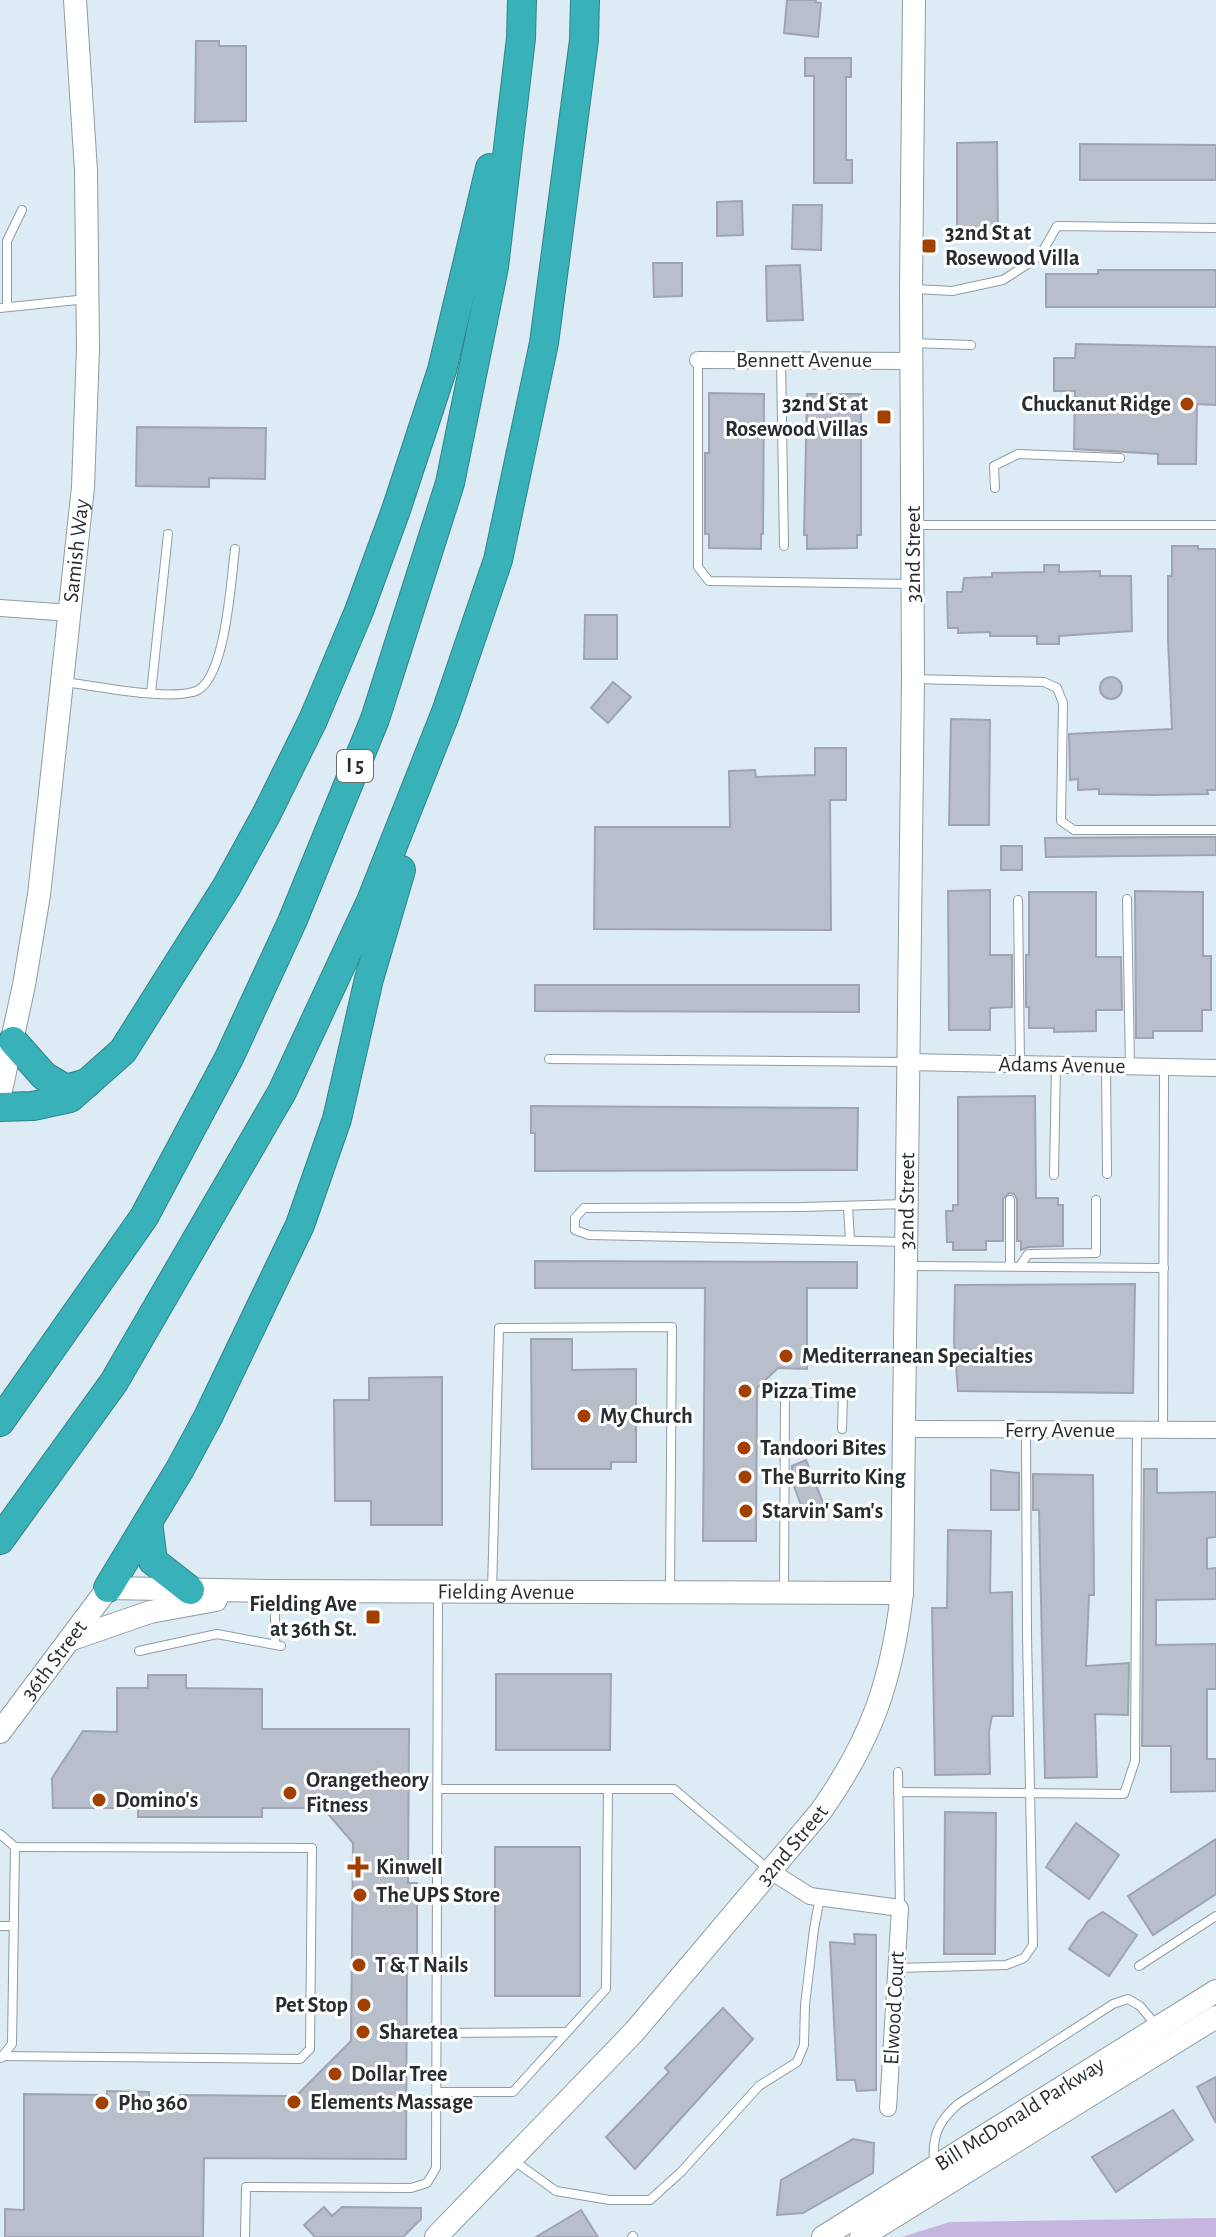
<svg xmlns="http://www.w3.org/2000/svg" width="1216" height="2237" viewBox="0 0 1216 2237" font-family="'Alegreya Sans',sans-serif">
<rect width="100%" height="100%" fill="#ddebf4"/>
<path fill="#c6b5e0" d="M1216,2218V2237H902L950,2222Z"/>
<g fill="#b9becb" stroke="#a0a4b2" stroke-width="2">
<path d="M787,0H816L815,2L821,3L818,37L784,33Z"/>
<path d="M196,41H219V46H246V121L195,122Z"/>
<path d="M805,58H851V77H846V160H852V183H814V76H805Z"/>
<path d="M997,142L998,236H957V143Z"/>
<path d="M1080,144L1216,145V180H1080Z"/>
<path d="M742,201L743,235L717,236V202Z"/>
<path d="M793,205H822L821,250L792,249Z"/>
<path d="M653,263H682V296L654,297Z"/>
<path d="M800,265L803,320L767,321L766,266Z"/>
<path d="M1098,270H1216V307H1046V274H1098Z"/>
<path d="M1076,344L1216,347V405L1197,404L1196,464H1158V454L1074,449L1075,391H1054V358H1075Z"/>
<path d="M709,393L764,394L763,534H761V549L709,548V534H705V453H709Z"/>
<path d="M807,394H861V535H857V548L807,549V535H804Z"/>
<path d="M137,427L266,428L265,479L209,478V487L136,486Z"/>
<path d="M1172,546H1198V549H1216V790H1207L1208,794L1153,795L1099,794V789L1078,790V779L1070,780L1069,734L1172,729L1168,640V576H1172Z"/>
<path d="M1044,565H1059V572L1100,571V576H1131L1132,631L1059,636V644H1037V636H990V632L958,633V628H948L947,592H962L964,578L992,577V573L1044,572Z"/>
<path d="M585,615H617V659H584Z"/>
<circle cx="1111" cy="688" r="11"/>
<path d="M613,682L631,697L608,723L591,708Z"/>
<path d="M951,719L990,720L989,825H949Z"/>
<path d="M815,748H846V800H830L831,930L594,929L595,827H730L729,771L755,770L756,777L815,775Z"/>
<path d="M1172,837H1216V855L1046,857L1045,838Z"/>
<rect x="1001" y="846" width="21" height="24"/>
<path d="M990,890V955H1012V1007L990,1008V1030H949L948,891Z"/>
<path d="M1135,891L1203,892V956H1211V1010H1202V1031H1153V1038H1136Z"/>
<path d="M1029,892H1096V957H1121L1122,1010H1096V1031L1054,1032V1028H1029V1007H1026V955H1029Z"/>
<path d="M535,985H859V1012L535,1011Z"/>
<path d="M1035,1096L1036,1198H1058V1205H1063V1246L1028,1247L1021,1250V1241H1017V1199L1014,1194L1009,1193L1003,1199V1241H986V1250H953V1242H947L946,1211H953V1205H958V1097Z"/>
<path d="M531,1106L858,1108L857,1170L535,1171V1133H531Z"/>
<path d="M535,1261L857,1262V1288H807V1369L778,1368L757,1388L756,1541H703L705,1288H535Z"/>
<path d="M1135,1284L1133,1393L958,1391L954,1341L955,1285Z"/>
<path d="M531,1339H572V1370L636,1369V1462H611V1469H532Z"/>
<path d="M442,1377V1525H371V1501H335L334,1400H369V1378Z"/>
<path d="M806,1460L824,1505L804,1513L792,1481V1466Z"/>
<path d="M1144,1469H1157V1493L1216,1492V1537L1207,1538V1569L1216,1568V1599L1156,1600V1645L1216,1644V1689H1207V1759H1216V1791L1171,1792V1746H1142Z"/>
<path d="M991,1470L1019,1473V1510H991Z"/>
<path d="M1033,1474L1093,1475L1094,1595H1089L1086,1666L1129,1663L1128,1715L1095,1714L1097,1777L1045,1778L1039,1510H1033Z"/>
<path d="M948,1530L991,1531L990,1593L1012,1592L1013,1716H992L989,1731L990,1774L935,1775L932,1608H947Z"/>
<path d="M496,1674H611L610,1750H496Z"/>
<path d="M148,1675H186V1688L262,1689V1729H409L408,1883H417V1961H407L406,2159L204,2158L203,2237H5V2209L24,2210V2094L107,2095V2091L149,2092V2099H180V2095L296,2096L351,2041L353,1843L323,1808H262V1817H138V1808H53L52,1778L83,1731L117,1732V1688H148Z"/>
<path d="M945,1812L996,1813L995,1954H944Z"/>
<path d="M1076,1823L1119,1855L1089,1899L1046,1867Z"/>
<path d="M1216,1839V1894L1153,1935L1128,1896Z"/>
<rect x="495" y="1847" width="85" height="149"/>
<path d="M1103,1912L1137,1935L1109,1976L1069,1949L1088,1921Z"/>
<path d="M854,1934L876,1935V2090L857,2091L855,2080H837L830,1942L855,1944Z"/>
<path d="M723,2008L753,2039L635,2169L606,2137L669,2072L665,2068Z"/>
<path d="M1216,2077V2123L1197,2087Z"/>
<path d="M1173,2110L1193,2140L1116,2192L1092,2157Z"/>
<path d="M853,2139L874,2143L873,2173L803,2213L777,2215L781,2180Z"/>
<path d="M324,2207L332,2216L342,2207L421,2208V2219L403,2237H315L304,2225Z"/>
<path d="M581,2210L598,2237H536Z"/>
</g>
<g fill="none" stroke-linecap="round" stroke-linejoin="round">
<g stroke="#8f9ca4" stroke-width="10">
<g id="lane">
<path d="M915,289L952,291L1003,280L1040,256L1057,226L1216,228"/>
<path d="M7,307V241L22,210"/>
<path d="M0,308L87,299"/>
<path d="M912,343L971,345"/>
<path d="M698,360V567L709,581L912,584"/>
<path d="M781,360L784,546"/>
<path d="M995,488L994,466L1018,454L1120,458"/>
<path d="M913,525H1216"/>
<path d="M913,679L1044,682L1057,688L1063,703L1061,821L1074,830H1216"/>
<path d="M64,682C97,686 162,700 193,692C226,685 231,578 235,549"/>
<path d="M151,693L168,534"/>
<path d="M1127,899L1130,1066"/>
<path d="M1018,900L1020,1064"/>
<path d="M549,1059L907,1062"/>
<path d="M1106,1066L1107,1174"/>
<path d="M1054,1175L1056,1065"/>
<path d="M905,1204L802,1207L584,1208L575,1218V1230L589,1235L906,1242"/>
<path d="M848,1206L850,1241"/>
<path d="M908,1266L1164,1268"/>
<path d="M1010,1266V1200"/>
<path d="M1020,1266L1028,1254L1096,1253V1200"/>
<path d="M1163,1429L1164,1067"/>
<path d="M492,1591L499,1328L672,1327L670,1589"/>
<path d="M784,1592L785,1393H843L842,1429"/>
<path d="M275,1644V1592"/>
<path d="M139,1651L217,1634L281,1646"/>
<path d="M898,1772L900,1908"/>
<path d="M438,1789H674L768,1869"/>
<path d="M898,1792L1124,1794L1135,1761L1137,1430"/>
<path d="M0,1834L15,1847L312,1848L310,2049L300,2059L0,2056"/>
<path d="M0,1926H14"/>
<path d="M1139,1966L1216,1916"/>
<path d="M897,1968L1006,1965L1024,1958L1033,1945L1027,1634L1026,1430"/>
<path d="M438,2033L567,2032"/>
<path d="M1,2058L12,2044L15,1847"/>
<path d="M437,2092H513L606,1989L608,1789"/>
<path d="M513,2160L556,2191L610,2200H650L681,2172L759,2086L797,2062L804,2045L805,2005L814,1929L820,1897"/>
<path d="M934,2163C932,2135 938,2122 958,2104L1113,2004L1128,1999L1140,2006L1156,2025"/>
<path d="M245,2237L246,2187L411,2188L427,2183L436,2168L438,1594"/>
<path d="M632,2237L633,2236"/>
</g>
</g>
<g stroke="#8f9ca4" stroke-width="18">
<g id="street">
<path d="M698,360L911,361"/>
<path d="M0,608L71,613"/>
<path d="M908,1062L1216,1068"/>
<path d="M904,1429L1216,1430"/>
<path d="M772,1872L810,1896L900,1908L888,2108"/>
</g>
</g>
<g stroke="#8f9ca4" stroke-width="24">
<g id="secondary">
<path id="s1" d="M0,1095L24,985L39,895L83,487L88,348L86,171L75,0"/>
<path d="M69,1640L150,1612L216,1600"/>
<path id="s2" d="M0,1732L108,1588L264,1591L902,1593"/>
<path id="s3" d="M436,2237L634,2032L821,1811C872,1739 892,1680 902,1593L913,679L911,289L914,0"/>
<path id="s4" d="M823,2237L1216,1991"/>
<path d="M861,2237L1216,2017"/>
</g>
</g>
<g stroke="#328389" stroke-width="30">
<g id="highway">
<path d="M13,1041L44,1076L66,1089L87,1083"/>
<path d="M0,1107L33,1106L70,1098L123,1051L227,886L266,815L313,720L359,611L396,510L442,370L490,168"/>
<path d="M0,1422L144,1217L229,1058L292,922L375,719L450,483L494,267L521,38L522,0"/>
<path d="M148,1522L153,1561L190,1590"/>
<path d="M0,1540L114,1382L282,1092L371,901L446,712L498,560L544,343L584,40L585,0"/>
<path d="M108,1588L180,1469L208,1417L300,1225L337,1119L369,979L401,870"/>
</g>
</g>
<use href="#lane" stroke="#fff" stroke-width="8"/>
<use href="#street" stroke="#fff" stroke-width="16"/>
<use href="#secondary" stroke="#fff" stroke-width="22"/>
<use href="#highway" stroke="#38b1b9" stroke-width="28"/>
</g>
<g fill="#a24000" stroke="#fff" stroke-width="3">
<rect x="921" y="238" width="16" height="16" rx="4"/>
<circle cx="1187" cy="404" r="8"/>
<rect x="876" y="409" width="16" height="16" rx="4"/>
<circle cx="786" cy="1356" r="8"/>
<circle cx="745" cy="1391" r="8"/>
<circle cx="584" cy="1416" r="8"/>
<circle cx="744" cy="1448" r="8"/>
<circle cx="745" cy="1477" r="8"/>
<circle cx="746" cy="1511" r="8"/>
<rect x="365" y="1609" width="16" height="16" rx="4"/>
<circle cx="290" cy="1793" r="8"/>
<circle cx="99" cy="1800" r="8"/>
<path d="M354 1855h8v8h8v8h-8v8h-8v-8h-8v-8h8z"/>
<circle cx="360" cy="1895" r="8"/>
<circle cx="359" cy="1965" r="8"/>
<circle cx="364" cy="2005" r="8"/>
<circle cx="363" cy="2032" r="8"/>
<circle cx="335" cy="2074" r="8"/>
<circle cx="294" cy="2102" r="8"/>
<circle cx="102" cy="2103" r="8"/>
</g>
<g text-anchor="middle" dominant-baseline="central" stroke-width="6" stroke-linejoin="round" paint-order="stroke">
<rect fill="#fff" stroke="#686c6f" stroke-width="2" x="337" y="750" width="36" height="32" rx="6"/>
<g font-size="20" font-weight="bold" fill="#282d31">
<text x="355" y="766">I 5</text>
</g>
<g font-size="22" font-weight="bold" fill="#282d31" stroke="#fff" text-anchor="start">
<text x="945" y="233">32nd St at<tspan x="945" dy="25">Rosewood Villa</tspan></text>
<text x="868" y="404" text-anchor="end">32nd St at<tspan x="868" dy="25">Rosewood Villas</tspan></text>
<text x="1171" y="404" text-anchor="end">Chuckanut Ridge</text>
<text x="802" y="1356">Mediterranean Specialties</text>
<text x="761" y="1391">Pizza Time</text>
<text x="600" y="1416">My Church</text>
<text x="760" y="1448">Tandoori Bites</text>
<text x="761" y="1477">The Burrito King</text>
<text x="762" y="1511">Starvin' Sam's</text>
<text x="357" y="1604" text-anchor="end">Fielding Ave<tspan x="357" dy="25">at 36th St.</tspan></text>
<text x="306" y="1780">Orangetheory<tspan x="306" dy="25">Fitness</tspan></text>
<text x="115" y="1800">Domino's</text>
<text x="376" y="1867">Kinwell</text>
<text x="376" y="1895">The UPS Store</text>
<text x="375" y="1965">T &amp; T Nails</text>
<text x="348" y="2005" text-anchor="end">Pet Stop</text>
<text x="379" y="2032">Sharetea</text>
<text x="351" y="2074">Dollar Tree</text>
<text x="310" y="2102">Elements Massage</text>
<text x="118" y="2103">Pho 360</text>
</g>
<g font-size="22" fill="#282d31" stroke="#fff">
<text x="804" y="360">Bennett Avenue</text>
<text stroke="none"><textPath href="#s1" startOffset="550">Samish Way</textPath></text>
<text transform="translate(913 554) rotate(-90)">32nd Street</text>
<text transform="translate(1062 1065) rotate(1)">Adams Avenue</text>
<text stroke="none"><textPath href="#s3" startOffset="1202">32nd Street</textPath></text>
<text x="1060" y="1430">Ferry Avenue</text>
<text stroke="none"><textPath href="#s2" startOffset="578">Fielding Avenue</textPath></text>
<text stroke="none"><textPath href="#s2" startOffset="90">36th Street</textPath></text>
<text stroke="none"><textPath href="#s3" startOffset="530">32nd Street</textPath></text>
<text transform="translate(894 2008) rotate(-87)">Elwood Court</text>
<text stroke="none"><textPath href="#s4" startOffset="232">Bill McDonald Parkway</textPath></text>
</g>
</g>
</svg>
